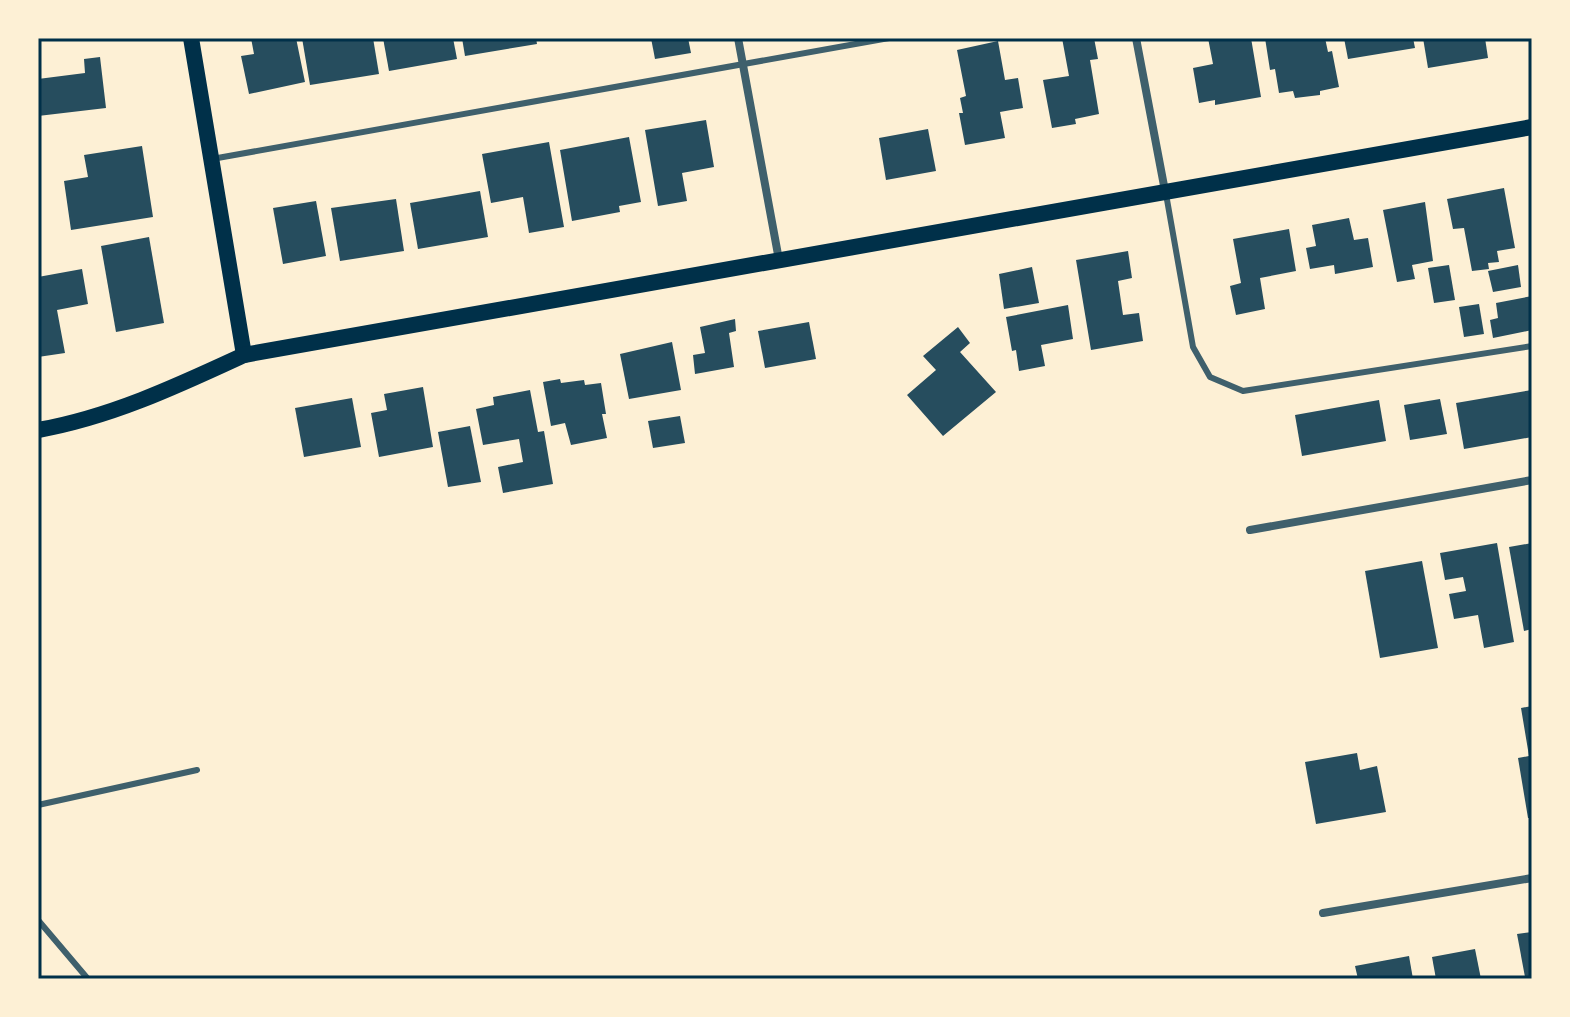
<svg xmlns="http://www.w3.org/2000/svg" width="1570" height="1017" viewBox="0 0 1570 1017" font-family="Montserrat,sans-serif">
<rect width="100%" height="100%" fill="#fdf0d5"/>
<g fill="#264d5e">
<path d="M251,38H296L305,82L249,94L241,56L254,54Z"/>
<path d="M302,38H373L379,74L310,85Z"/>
<path d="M383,38H453L457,59L389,71Z"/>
<path d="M462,38H536L537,44L465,56Z"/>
<path d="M651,38H688L691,53L655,59Z"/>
<path d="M1062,38H1094L1098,59L1090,60L1099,114L1075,119L1076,124L1052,128L1043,80L1069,76Z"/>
<path d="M1208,38H1251L1261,97L1215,105V100L1199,103L1193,68L1213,64Z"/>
<path d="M1265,38H1325L1328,52L1332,51L1339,87L1320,91V95L1295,98L1293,91L1279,93L1275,69L1270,70Z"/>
<path d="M1344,38H1413L1415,48L1348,59Z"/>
<path d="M1423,38H1485L1488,58L1428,68Z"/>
<path d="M998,41L1005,80L1018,78L1023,108L1000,112L1005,138L965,145L959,113H963L960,98L966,96L957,50Z"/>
<path d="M100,57L106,108L38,116V79L85,73L84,59Z"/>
<path d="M706,120L714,167L682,173L687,201L658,206L645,130Z"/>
<path d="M928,129L936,171L886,180L879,138Z"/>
<path d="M629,137L641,202L619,206L620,212L572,221L560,150Z"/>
<path d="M549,142L564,227L529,233L523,197L491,203L482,154Z"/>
<path d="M142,146L153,217L71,230L64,181L88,177L84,155Z"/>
<path d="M1504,188L1515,248L1497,251L1499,262L1488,263L1489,269L1472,271L1464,228L1453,229L1447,199Z"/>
<path d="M480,191L488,237L418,249L410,203Z"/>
<path d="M396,199L404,251L340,261L331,208Z"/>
<path d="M316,201L326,256L283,264L273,208Z"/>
<path d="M1425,202L1433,261L1412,265L1415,279L1397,282L1383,210Z"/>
<path d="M1349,218L1354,240L1368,238L1373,267L1335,274L1334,265L1310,269L1306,248L1316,246L1312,225Z"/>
<path d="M1289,229L1296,271L1260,278L1265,309L1236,315L1230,286L1241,283L1233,239Z"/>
<path d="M149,237L164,323L116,332L101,246Z"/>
<path d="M1128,251L1132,278L1118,281L1123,315L1139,313L1143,341L1091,350L1076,260Z"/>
<path d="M1449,265L1455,300L1434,303L1428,268Z"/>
<path d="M1518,265L1521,287L1493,292L1488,271Z"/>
<path d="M1032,267L1039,303L1004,309L999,274Z"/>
<path d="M82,269L88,304L57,310L65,353L38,357V277Z"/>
<path d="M1532,296V330L1493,338L1490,320L1498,318L1496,303Z"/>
<path d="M1479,304L1484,334L1464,337L1459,307Z"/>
<path d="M1068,305L1073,339L1041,345L1045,366L1019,371L1016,350L1012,351L1006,317Z"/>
<path d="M735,319L736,331L729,333L734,367L695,374L693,355L705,353L700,327Z"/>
<path d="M809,322L816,359L765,368L758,331Z"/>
<path d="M958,327L970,343L960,352L996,392L943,436L907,395L936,370L923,356Z"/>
<path d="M672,342L681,390L629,399L620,354Z"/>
<path d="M560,379L561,383L584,380L585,385L601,383L606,414H602L607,438L571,445L565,423L551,426L543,382Z"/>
<path d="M423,387L433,447L379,457L371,413L387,410L384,394Z"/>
<path d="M530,390L538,432L544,431L553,484L503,493L498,467L523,462L519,439L483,445L476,409L494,405L493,397Z"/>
<path d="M1532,390V437L1464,449L1456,403Z"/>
<path d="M352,398L361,447L304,457L295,408Z"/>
<path d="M1440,399L1447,434L1410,440L1404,405Z"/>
<path d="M1379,400L1386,441L1302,456L1295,415Z"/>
<path d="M680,416L685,443L653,448L648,421Z"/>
<path d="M470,426L481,482L448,487L438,432Z"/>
<path d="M1497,543L1514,642L1484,648L1478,615L1454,619L1449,594L1466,591L1463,577L1445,580L1440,553Z"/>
<path d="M1532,543V629L1524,631L1509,547Z"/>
<path d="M1422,561L1438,648L1380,658L1365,571Z"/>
<path d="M1532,706V818H1528L1518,758L1529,756L1521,708Z"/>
<path d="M1357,753L1360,770L1377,766L1386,812L1316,824L1305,762Z"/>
<path d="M1532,932V976L1525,977L1517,934Z"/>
<path d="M1475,949L1481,979H1436L1432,957Z"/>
<path d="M1409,956L1413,979H1358L1355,966Z"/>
</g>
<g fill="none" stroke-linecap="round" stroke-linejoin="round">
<g stroke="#3f606c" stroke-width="6">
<path d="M212,159L889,38"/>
<path d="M1166,194L1193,347L1210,377L1243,391L1532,346"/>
<path d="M38,805L197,770"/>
<path d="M38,920L88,979"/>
</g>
<g stroke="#3f606c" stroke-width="8">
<path d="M738,38L779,260"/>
<path d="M1136,38L1165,191"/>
<path d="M1250,530L1532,480"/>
<path d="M1323,913L1532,878"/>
</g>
<g stroke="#003049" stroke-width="16">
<path d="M191,38L244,355"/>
<path d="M38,430C111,417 177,386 244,355L1532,127"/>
</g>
</g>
<rect width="1570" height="1017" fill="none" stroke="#fdf0d5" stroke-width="80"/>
<rect x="40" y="40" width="1490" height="937" fill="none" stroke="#003049" stroke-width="3"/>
</svg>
